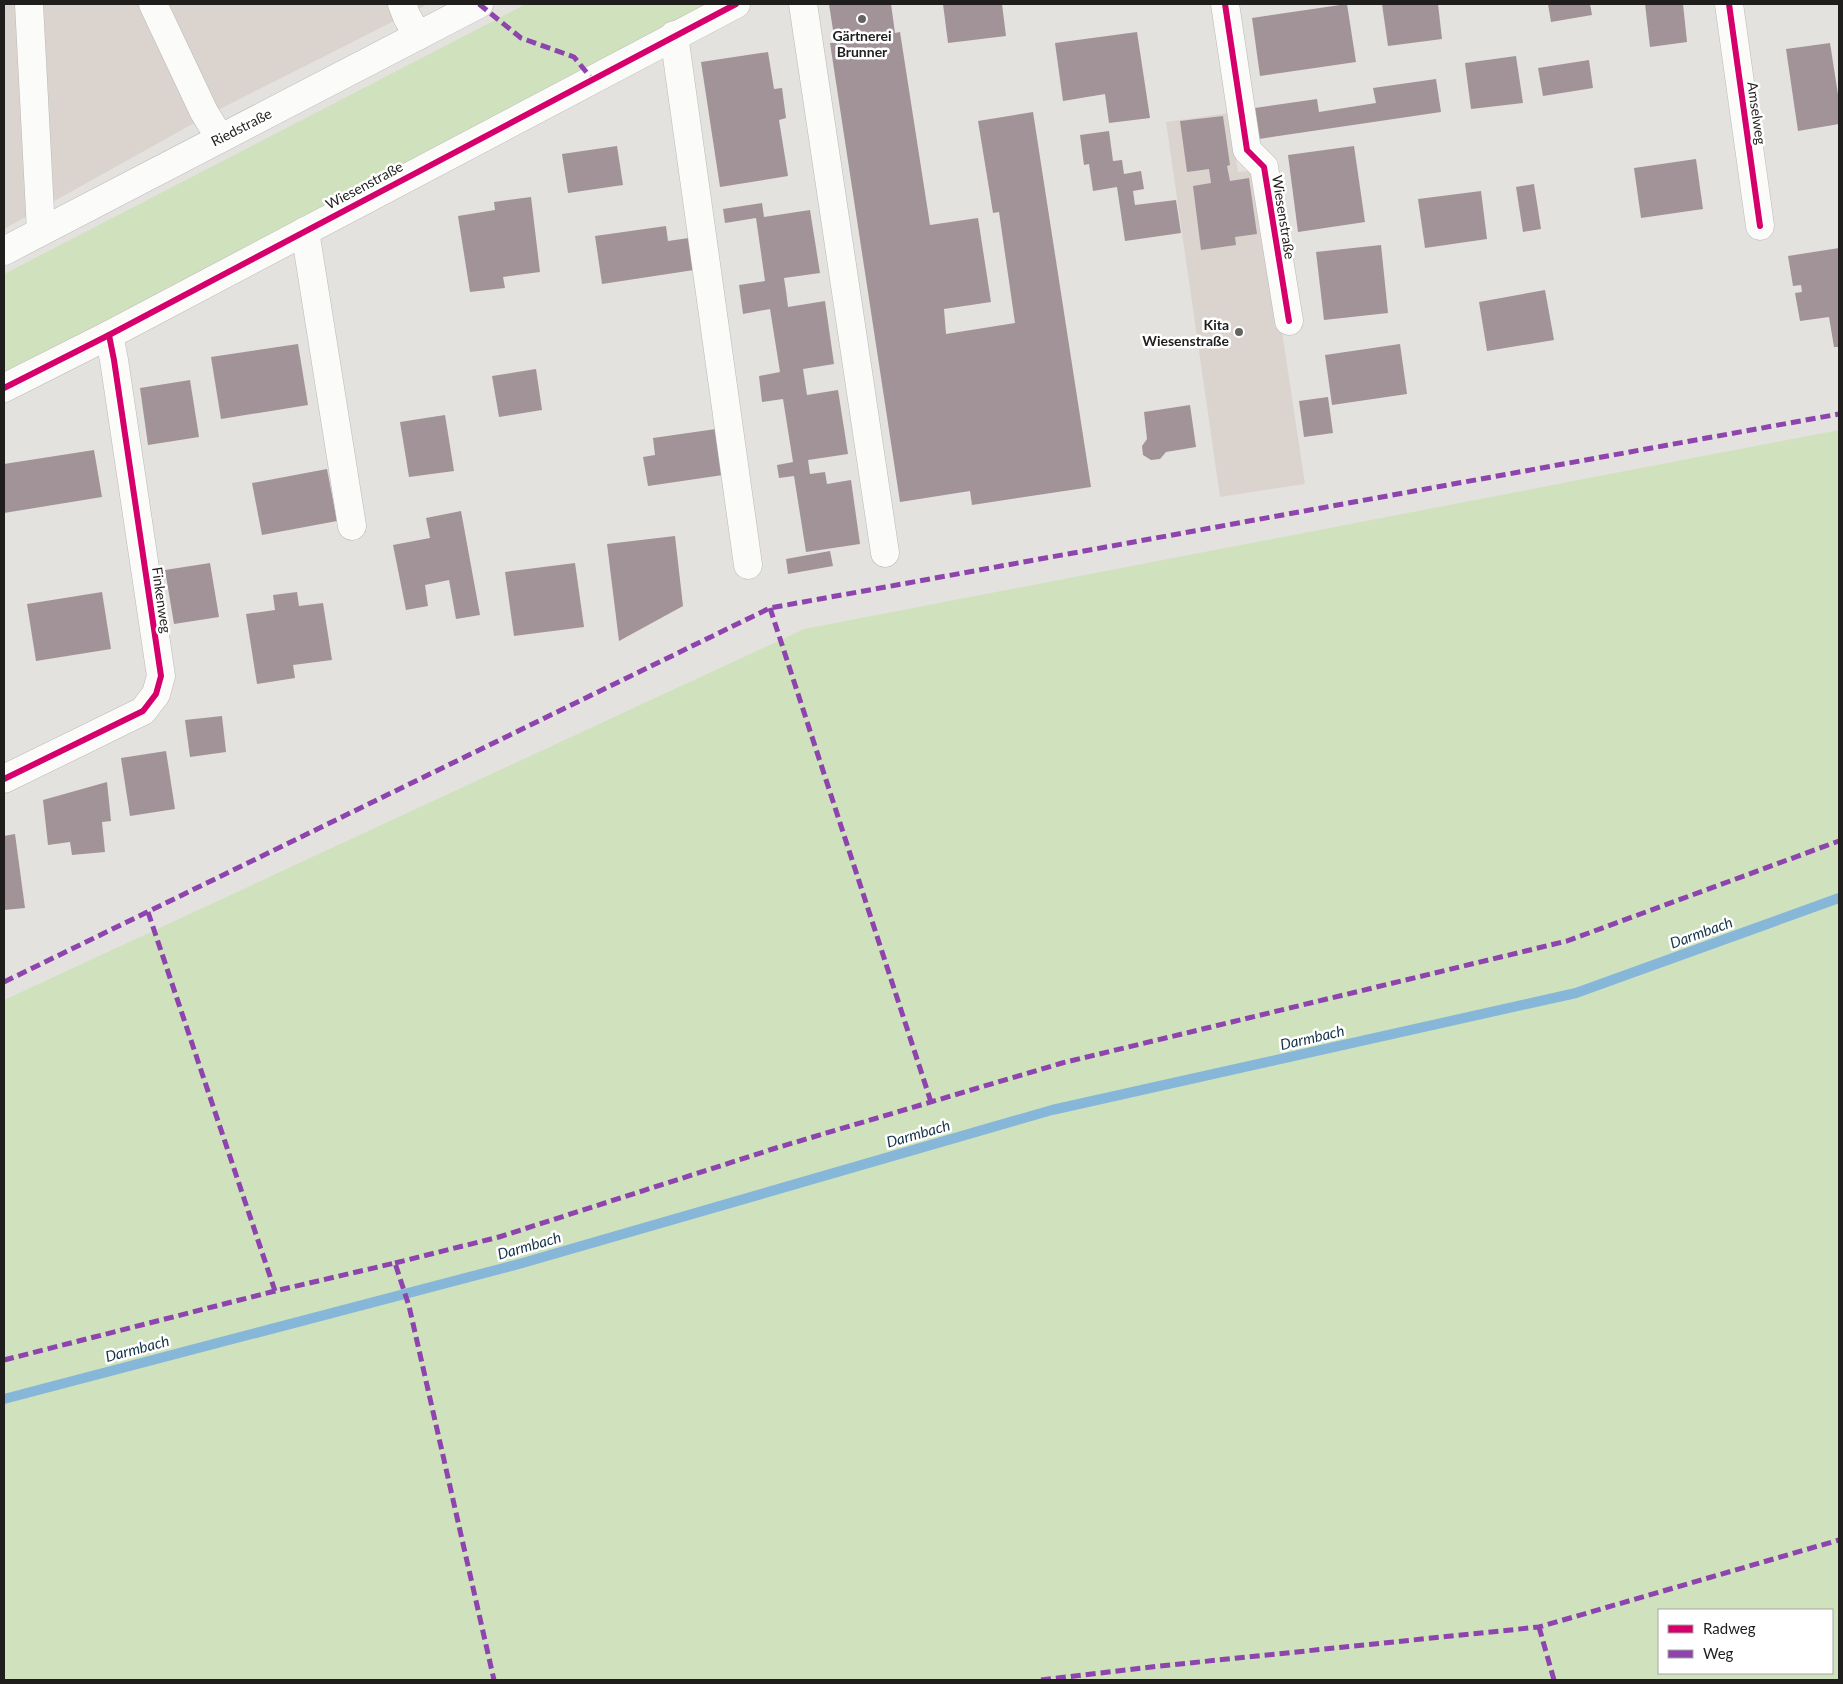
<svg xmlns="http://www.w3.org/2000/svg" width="1843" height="1684" viewBox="0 0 1843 1684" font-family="Lato,sans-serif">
<rect width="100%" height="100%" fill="#e4e2df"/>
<g fill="#dbd4ce">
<path d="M4,4H428L216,111L4,229Z"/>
<path d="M1229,113L1238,172L1248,171L1259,179L1305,484L1220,497L1166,122Z"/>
</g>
<g fill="#cfe2bd" fill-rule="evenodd">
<path d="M526,4H707L4,374V274Z"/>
<path d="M1839,430V1680H4V1000L804,629ZM1659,1610H1832V1673H1659Z"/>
</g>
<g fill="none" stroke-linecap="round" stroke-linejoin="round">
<path stroke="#86b7d9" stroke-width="10" d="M4,1399L519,1264L1052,1110L1576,993L1839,898"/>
</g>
<g fill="#a19398">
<path d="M829,4H891L895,33L900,32L930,225L978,218L991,302L944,309L946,334L1015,323L999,212L993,213L978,121L1033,112L1091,487L972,505L970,491L900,502L830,43H835Z"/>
<path d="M943,4H1002L1006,36L948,43Z"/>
<path d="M1347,4L1356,62L1260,76L1252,18Z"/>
<path d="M1382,4H1438L1442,39L1388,46Z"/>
<path d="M1548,4H1590L1592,15L1551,22Z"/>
<path d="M1645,4H1683L1687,42L1650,47Z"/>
<path d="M1137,32L1150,118L1109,123L1105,94L1063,101L1055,43Z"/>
<path d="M1830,43L1839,101V124L1798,131L1786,49Z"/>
<path d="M768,52L774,89L782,88L786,118L779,120L788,176L720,187L701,62Z"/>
<path d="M1516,56L1523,103L1471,109L1465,63Z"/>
<path d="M1589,60L1593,88L1543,96L1538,68Z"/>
<path d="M1436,79L1441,112L1259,139L1255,108L1317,99L1319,112L1376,103L1373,88Z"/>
<path d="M1223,116L1230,165L1227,166L1230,181L1249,178L1257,234L1235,237L1236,245L1201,250L1193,186L1211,183L1209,169L1187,172L1180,121Z"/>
<path d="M1109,131L1113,161L1122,160L1124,174L1141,171L1144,189L1133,191L1135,205L1176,200L1181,233L1125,241L1117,187L1093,191L1089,164L1084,165L1080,135Z"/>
<path d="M617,146L623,185L568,193L562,154Z"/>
<path d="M1354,146L1365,222L1298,232L1288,155Z"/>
<path d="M1696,159L1703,209L1641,218L1634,168Z"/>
<path d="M1534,184L1541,229L1523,232L1516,187Z"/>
<path d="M1481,191L1487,239L1425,248L1418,199Z"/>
<path d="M531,197L540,272L503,277L505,288L470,292L458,216L495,210L494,202Z"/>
<path d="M762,203L764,217L810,210L820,273L784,278L786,291L788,307L825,301L834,364L803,369L807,395L838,390L848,454L808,460L810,474L825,472L827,484L851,480L860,544L806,552L794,476L779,478L777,465L793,462L783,399L762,402L759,376L780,372L770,309L743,314L739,285L765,281L756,218L725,223L723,209Z"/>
<path d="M666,226L668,241L689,238L694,270L602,284L595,236Z"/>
<path d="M1381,245L1388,313L1324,320L1316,252Z"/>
<path d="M1839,248V347H1834L1829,317L1800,321L1795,293L1802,292L1801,285L1793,286L1788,256Z"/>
<path d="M1545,290L1554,340L1487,351L1479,302Z"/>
<path d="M298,344L308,405L221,419L211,357Z"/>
<path d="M1400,344L1407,394L1332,405L1325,355Z"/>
<path d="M536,369L542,410L499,417L492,376Z"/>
<path d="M190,380L199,437L148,445L140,388Z"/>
<path d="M1328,397L1333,433L1304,437L1299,401Z"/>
<path d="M1190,405L1196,447L1166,452L1160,459L1151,460L1143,455L1142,446L1147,439L1144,412Z"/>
<path d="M445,415L454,471L409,477L400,422Z"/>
<path d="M716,429L723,475L648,486L643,457L655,455L653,438Z"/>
<path d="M94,450L102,497L4,513V464Z"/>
<path d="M327,469L337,521L262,535L252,483Z"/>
<path d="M461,511L480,615L456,619L449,580L425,585L428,606L406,610L393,545L430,538L426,518Z"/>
<path d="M675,536L683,606L619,641L607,544Z"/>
<path d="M830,551L833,566L788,574L786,559Z"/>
<path d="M210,563L219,617L174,624L165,570Z"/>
<path d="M575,563L584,627L514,636L505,572Z"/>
<path d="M102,592L111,649L36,661L27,604Z"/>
<path d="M297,592L299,606L323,603L332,660L293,665L295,678L257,684L246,614L275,610L273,595Z"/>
<path d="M222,716L226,752L190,757L185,720Z"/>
<path d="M166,751L175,809L130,816L121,758Z"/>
<path d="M107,782L111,821L102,822L105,852L72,855L70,842L48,845L43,800Z"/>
<path d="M15,834L25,908L4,910V836Z"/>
</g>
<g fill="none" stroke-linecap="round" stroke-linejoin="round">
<g stroke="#bbb9b7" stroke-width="29">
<g id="minor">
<path d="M29,4L41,231"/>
<path d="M153,4L204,112L220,138"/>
<path d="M402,4L407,17L418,36"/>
<path d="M803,4L885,553"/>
<path d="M1225,4L1247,150L1264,167L1289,321"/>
<path d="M1729,4L1760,226"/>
<path d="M674,35L748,565"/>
<path d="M305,231L352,526"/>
<path d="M4,251L479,4"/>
<path d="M4,388L109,335L736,4"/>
<path d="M4,779L143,711L156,694L161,676L114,360L109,335"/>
</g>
</g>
<use href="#minor" stroke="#fbfbfa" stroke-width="28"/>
<g stroke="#8e44ad" stroke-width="5" stroke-dasharray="10 5" stroke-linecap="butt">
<path d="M479,4L521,38L574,57L592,79"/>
<path d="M770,608L931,1102"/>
<path d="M148,912L275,1291L395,1263L409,1306L494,1680"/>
<path d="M4,982L770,608L1839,414"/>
<path d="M395,1263L499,1237L776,1148L1062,1063L1567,941L1839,841"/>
<path d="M4,1360L275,1291"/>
<path d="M1539,1627L1554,1680"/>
<path d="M1041,1680L1160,1666L1539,1627L1839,1540"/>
</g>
<g stroke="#fff" stroke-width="9">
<g id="cycleway">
<path d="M1225,4L1247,150L1264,167L1289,321"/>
<path d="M1729,4L1760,226"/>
<path d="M4,388L109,335L736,4"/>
<path d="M4,779L143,711L156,694L161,676L114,360L109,335"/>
</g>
</g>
<use href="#cycleway" stroke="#d6006c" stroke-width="6"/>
</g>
<g fill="#656360" stroke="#fff" stroke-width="2">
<circle cx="862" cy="19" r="5"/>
<circle cx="1239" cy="332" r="5"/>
</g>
<g text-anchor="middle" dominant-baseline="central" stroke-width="5" stroke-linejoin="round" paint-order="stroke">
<g font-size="14" font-weight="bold" fill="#201e1c" stroke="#fff">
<text x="862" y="35">Gärtnerei<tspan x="862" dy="16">Brunner</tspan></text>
<text x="1229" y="324" text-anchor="end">Kita<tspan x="1229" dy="16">Wiesenstraße</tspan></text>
</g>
<g font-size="14" fill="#201e1c" stroke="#fff">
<text transform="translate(1757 113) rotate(82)">Amselweg</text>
<text transform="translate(241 127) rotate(-27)">Riedstraße</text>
<text transform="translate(364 185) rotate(-28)">Wiesenstraße</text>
<text transform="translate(1284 217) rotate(81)">Wiesenstraße</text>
<text transform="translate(162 600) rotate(82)">Finkenweg</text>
</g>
<g font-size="15" font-style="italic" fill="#153449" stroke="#fff">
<text transform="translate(1701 932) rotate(-20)">Darmbach</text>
<text transform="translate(1312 1037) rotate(-13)">Darmbach</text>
<text transform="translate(918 1133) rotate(-16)">Darmbach</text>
<text transform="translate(529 1245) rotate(-16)">Darmbach</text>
<text transform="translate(137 1348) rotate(-15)">Darmbach</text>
</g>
</g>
<rect width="1843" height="1684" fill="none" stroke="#201e1c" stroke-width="10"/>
<rect x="1658" y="1609" width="175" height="65" fill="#ffffff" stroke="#a6a5a4"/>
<rect x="1668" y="1625" width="25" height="8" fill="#d6006c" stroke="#a6a5a4"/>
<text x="1703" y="1634" font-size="15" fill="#201e1c">Radweg</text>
<rect x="1668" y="1650" width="25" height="8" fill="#8e44ad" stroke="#a6a5a4"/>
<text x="1703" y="1659" font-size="15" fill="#201e1c">Weg</text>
</svg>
